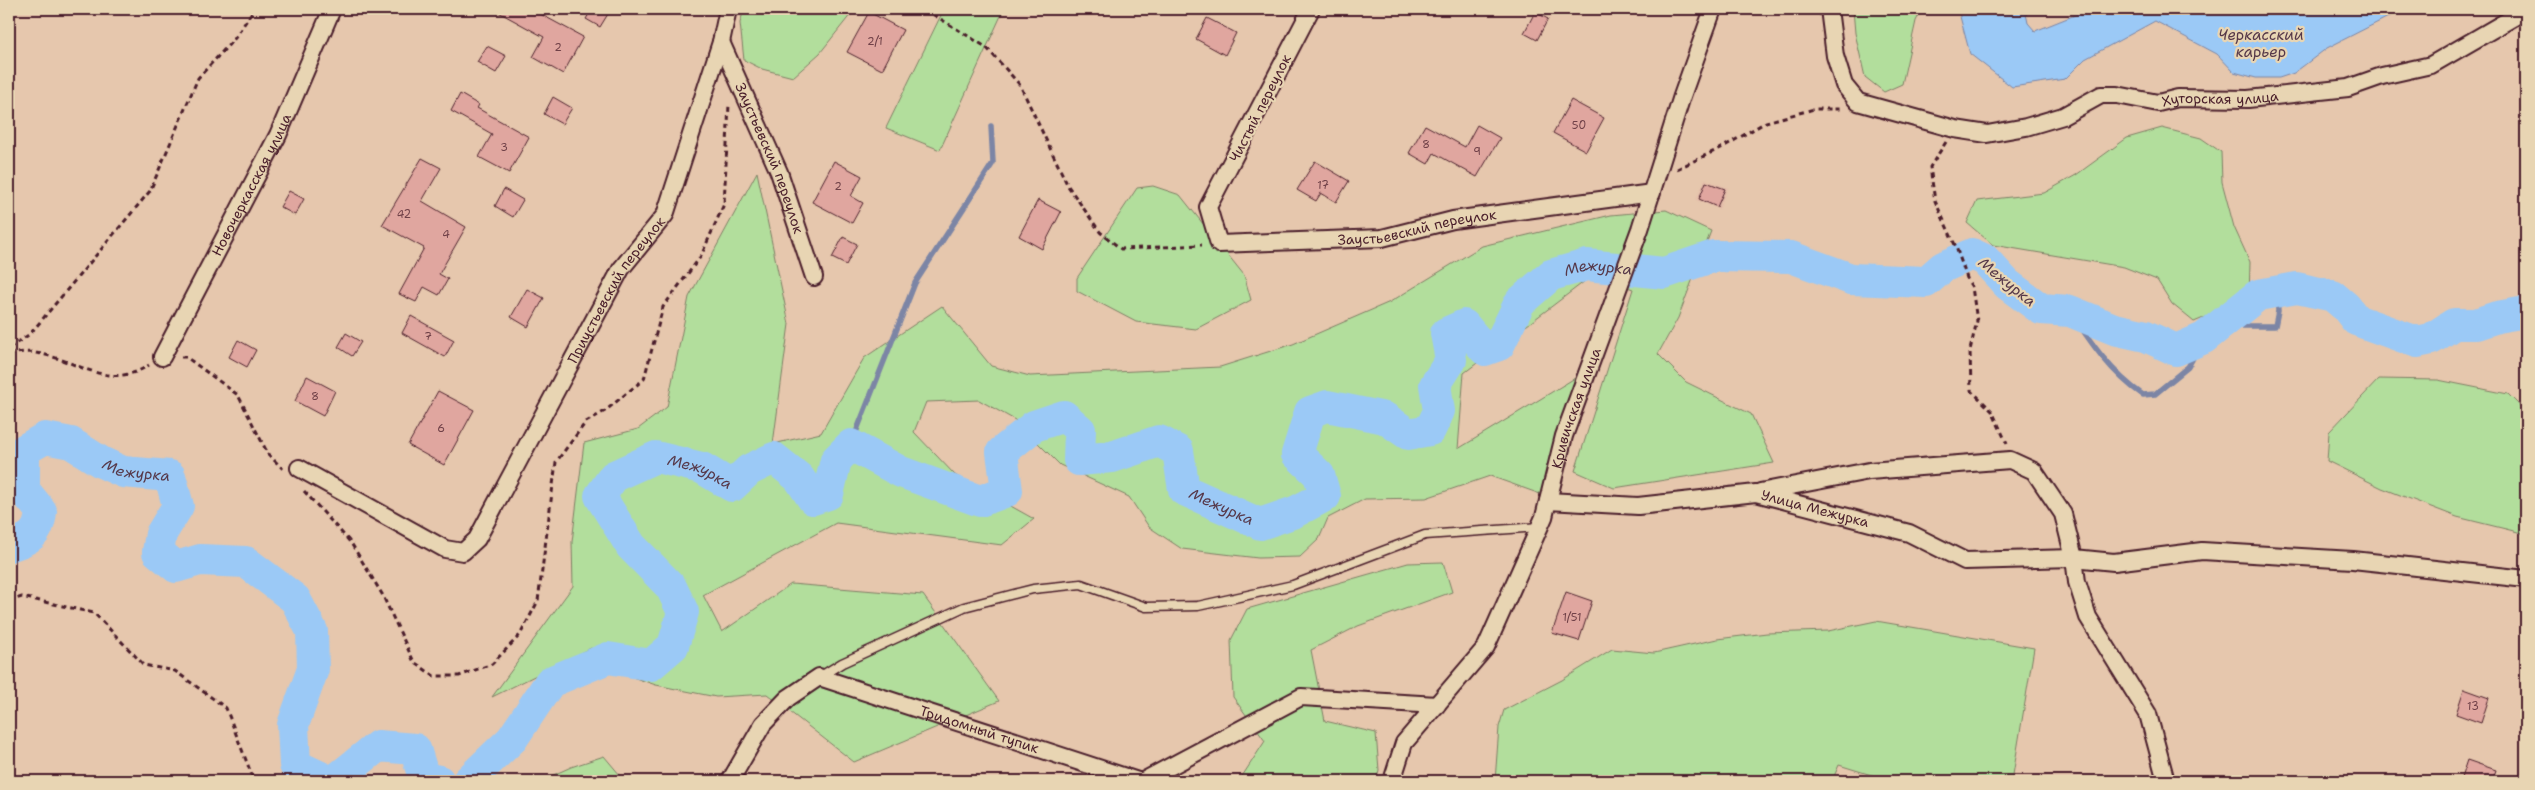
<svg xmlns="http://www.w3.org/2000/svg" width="2535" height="790" viewBox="0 0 2535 790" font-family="'Shantell Sans',sans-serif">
<rect width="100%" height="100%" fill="#e6c7ad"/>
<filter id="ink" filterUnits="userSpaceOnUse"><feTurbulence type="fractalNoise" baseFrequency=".02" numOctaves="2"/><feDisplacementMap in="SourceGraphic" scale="10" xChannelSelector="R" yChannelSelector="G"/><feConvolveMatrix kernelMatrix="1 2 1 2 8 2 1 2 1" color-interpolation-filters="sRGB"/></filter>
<g filter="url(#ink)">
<path fill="#e4bda9" d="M1705,179L1728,188L1719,209L1696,200Z"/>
<g fill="#b2de9c" stroke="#7e7e64">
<path d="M744,9H855L820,53L793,77L762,69L744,60L740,23Z"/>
<path d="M944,9H1004L940,150L886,128Z"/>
<path d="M1853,9H1922L1916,21L1902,84L1884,92L1865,77L1855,33Z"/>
<path d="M2162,128L2201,138L2221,152L2222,182L2234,227L2250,262L2249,299L2194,322L2172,304L2157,280L2124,267L1993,245L1967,223L1977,201L2044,193L2076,175L2127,138Z"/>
<path d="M757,172L789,324L773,444L821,433L864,358L942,306L991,366L1030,376L1220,367L1293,344L1390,302L1482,246L1611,215L1666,210L1711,231L1678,318L1658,354L1686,382L1751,414L1774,463L1614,488L1575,471L1633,289L1593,275L1464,373L1458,449L1575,378L1543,495L1490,476L1426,498L1365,499L1328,518L1319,539L1300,557L1258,558L1182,549L1149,527L1129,497L1060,465L1015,420L979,400L926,402L914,432L955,475L1034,519L1002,545L836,523L703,595L722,632L791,584L923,595L999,701L854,762L767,694L716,697L656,685L632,677L591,648L492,697L573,586L572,542L584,443L638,429L667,407L689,297Z"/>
<path d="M1153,186L1180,195L1244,275L1251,300L1196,329L1136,322L1077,291V278L1137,188Z"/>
<path d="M2379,379L2438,380L2508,394L2526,412V534L2457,517L2382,488L2327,461L2329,432Z"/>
<path d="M1443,562L1452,592L1358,626L1311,650L1325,721L1376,733L1379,770L1376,781H1239L1265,741L1233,697L1231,640L1247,609L1408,563Z"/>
<path d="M1876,621L2034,648L2012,781H1891L1839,765L1832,781H1495L1499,727L1504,710L1562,680L1612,649L1654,653L1717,639L1767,633L1828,631Z"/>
<path d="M604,756L625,781H540L571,767Z"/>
</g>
<path fill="#9bc9f6" stroke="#7b85a5" d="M1958,9H2025L2028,23L2035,31L2080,13L2113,12L2130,9H2404L2327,48L2294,73L2279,78H2256L2234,72L2217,54L2155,21L2085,59L2065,79L2012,87L1970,54Z"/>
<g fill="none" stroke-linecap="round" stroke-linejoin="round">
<g stroke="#7b85a5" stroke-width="5.5">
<path d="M2070,311C2091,343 2111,373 2143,395L2155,394L2188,367L2204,338"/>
<path d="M2219,326H2275L2278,311L2277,292"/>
<path d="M851,445L915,283L993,163L991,126"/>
<path d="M435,781H436"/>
</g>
<g stroke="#9bc9f6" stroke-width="32">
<path id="s1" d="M9,546C30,539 39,535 41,511L24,490V450L45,438L71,443L101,462L123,472L170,476L178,506L161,534L158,552L176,567L200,560L246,562L295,599L312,631L313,669L293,725L295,765L329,781"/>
<path d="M334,781L378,746L415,749L424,778L439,781"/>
<path id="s2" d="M468,781L512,739L550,682L608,658L651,665L673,646L683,612L671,587L631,546L600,496L614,476L656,457L702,468L732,486L749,470L774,458L799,478L813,499L828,494L836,460L851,445L901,472L980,501L1007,491L1002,452L1034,426L1064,416L1080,430L1079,460L1112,457L1159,441L1178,451L1184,490L1260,524L1295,512L1325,496L1319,475L1297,454L1310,412L1327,406L1385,418L1408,434L1430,430L1439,411L1435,385L1451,360L1446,333L1464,325L1485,350L1499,345L1520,302L1551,275L1587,265L1664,273L1714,256L1791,257L1851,279L1926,282L1943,267L1972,254L1985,260L2007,284L2041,309L2070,311L2114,329L2146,336L2176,350L2204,338L2258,295L2297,288L2333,296L2346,307L2356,320L2417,342L2431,339L2454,324H2476L2497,317L2526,312"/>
</g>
</g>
<g fill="#e0a69f" stroke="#4a1f2b">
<path d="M493,9H531L583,37L563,74L533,57L544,37Z"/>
<path d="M592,9H611L600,27L586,19Z"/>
<path d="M869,12L903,30L882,70L847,52Z"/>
<path d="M1535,12L1548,19L1537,40L1524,33Z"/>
<path d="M1207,18L1236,33L1225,55L1196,39Z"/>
<path d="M487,46L506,56L496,73L477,62Z"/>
<path d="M460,94L479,105L477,108L529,137L509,173L479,157L492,134L451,111Z"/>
<path d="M553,97L572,108L562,124L544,114Z"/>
<path d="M1571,100L1604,118L1586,151L1553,133Z"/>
<path d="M1425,125L1465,147L1477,125L1500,138L1477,177L1434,153L1428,164L1409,153Z"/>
<path d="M422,158L441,168L422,201L466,227L439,274L448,279L439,295L424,287L416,302L399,294L424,248L382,225Z"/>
<path d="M834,161L862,176L851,196L863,203L852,223L812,202Z"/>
<path d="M1315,161L1349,181L1336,202L1321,193L1316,201L1297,190Z"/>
<path d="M1706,182L1725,189L1717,207L1699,199Z"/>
<path d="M504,189L523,200L513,217L495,206Z"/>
<path d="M289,191L304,199L295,215L280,207Z"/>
<path d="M1038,200L1061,212L1042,249L1019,236Z"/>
<path d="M843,237L857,244L846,265L832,258Z"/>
<path d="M527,289L544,298L528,327L511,317Z"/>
<path d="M411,316L454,340L445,357L402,333Z"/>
<path d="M346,333L361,342L352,356L338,347Z"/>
<path d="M238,340L256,350L247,367L229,357Z"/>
<path d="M307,376L335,391L323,416L295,401Z"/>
<path d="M438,391L474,410L444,465L408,445Z"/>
<path d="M1566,592L1592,601L1579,641L1552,633Z"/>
<path d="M2464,689L2489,698L2481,723L2456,714Z"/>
<path d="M2467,760L2496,770L2492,781H2460Z"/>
</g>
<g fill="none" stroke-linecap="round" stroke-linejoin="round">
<g stroke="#4a1f2b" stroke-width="11">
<path id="service" d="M821,676L842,663L964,607L1033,589L1081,584L1146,607L1198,606L1293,585L1425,535L1540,527"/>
</g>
<g stroke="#4a1f2b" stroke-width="20">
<g id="minor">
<path id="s3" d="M1311,9L1208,207L1219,244L1382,238L1453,220L1652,193"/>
<path id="s4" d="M1829,9L1835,56L1844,85L1858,102L1955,129L1987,134L2026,127L2063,116L2101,95H2117L2158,103L2178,98L2248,99L2348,88L2382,76L2431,65L2526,10"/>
<path id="s5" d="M721,42L779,172L814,277"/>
<path id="s6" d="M162,357L278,135L332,9"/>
<path id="s7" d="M299,468L445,549L463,552L477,539L621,269L665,215L721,42L728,9"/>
<path d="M1760,492L1869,471L2010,460L2034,471L2063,514L2074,558L2077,582L2088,617L2148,714L2166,781"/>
<path id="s8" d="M1548,501L1638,506L1756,493L1909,533L1965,561L2074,558L2114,562L2202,551L2353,560L2526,579"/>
<path id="s9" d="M730,781L763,724L788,698L819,677L1138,781"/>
<path d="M1143,781L1301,697L1437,705"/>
<path id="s10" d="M1392,781L1404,743L1486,647L1544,517L1564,436L1640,229L1682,96L1713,9"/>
</g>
</g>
<g stroke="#4a1f2b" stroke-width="3" stroke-dasharray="5 4" stroke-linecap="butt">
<path d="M916,9L934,15L986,47L1020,85L1068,186L1100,232L1121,249L1202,245"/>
<path d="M1946,142L1930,167L1935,201L1956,247L1968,281L1972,287L1977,321L1970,350L1971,390L1992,411L2007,444"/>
<path d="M1677,169L1723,147L1766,122L1814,109H1842"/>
<path d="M9,348L30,334L150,191L198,78L235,38L254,9"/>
<path d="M9,354C17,353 27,351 36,353C77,359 108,392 149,365"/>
<path d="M181,357H186L238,395L268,454L283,469"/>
<path d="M304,491L351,543L382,594L414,662L434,676H459L492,664L520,635L538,601L556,462L586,422L605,411L644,379L663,307L701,256L724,204L729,104"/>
<path d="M9,601L22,597L94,613L144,665L175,671L226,708L254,781"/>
</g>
<use href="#service" stroke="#e8d5b3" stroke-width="8"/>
<use href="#minor" stroke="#e8d5b3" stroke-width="16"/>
</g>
</g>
<g text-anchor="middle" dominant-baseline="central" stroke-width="4.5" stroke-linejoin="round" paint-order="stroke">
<g font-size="11" fill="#704148">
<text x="875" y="41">2/1</text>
<text x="558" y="47">2</text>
<text x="1579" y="125">50</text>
<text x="1426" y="144">8</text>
<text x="504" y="147">3</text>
<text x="1477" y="151">9</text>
<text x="1323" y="185">17</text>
<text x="838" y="186">2</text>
<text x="404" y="214">42</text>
<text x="446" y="234">4</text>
<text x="428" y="336">7</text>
<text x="315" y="396">8</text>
<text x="441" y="428">6</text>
<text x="1572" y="617">1/51</text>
<text x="2473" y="706">13</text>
</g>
<g font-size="14" fill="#4a1f2b" stroke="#e8d5b3">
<text stroke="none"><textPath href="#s4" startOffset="475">Хуторская улица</textPath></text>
<text transform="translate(1260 108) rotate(-63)">Чистый переулок</text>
<text stroke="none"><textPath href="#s5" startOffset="126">Заустьевский переулок</textPath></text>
<text stroke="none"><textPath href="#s6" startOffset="194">Новочеркасская улица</textPath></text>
<text stroke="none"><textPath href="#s3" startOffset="461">Заустьевский переулок</textPath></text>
<text stroke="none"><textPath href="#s7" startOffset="490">Приустьевский переулок</textPath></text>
<text stroke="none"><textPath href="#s10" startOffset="422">Кривичская улица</textPath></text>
<text stroke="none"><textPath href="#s8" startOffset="270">Улица Межурка</textPath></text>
<text stroke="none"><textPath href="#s9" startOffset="308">Тридомный тупик</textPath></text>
</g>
<g font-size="15" font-style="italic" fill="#563849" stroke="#e8d5b3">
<text x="2261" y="35">Черкасский<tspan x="2261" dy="17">карьер</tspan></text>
<text stroke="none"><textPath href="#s2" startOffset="1941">Межурка</textPath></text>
<text transform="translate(2007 282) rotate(39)">Межурка</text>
<text stroke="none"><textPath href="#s1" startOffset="242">Межурка</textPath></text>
<text stroke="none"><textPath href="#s2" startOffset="561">Межурка</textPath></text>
<text stroke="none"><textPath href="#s2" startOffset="1295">Межурка</textPath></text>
</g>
</g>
<rect width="2535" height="790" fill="none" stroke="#e8d5b3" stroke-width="30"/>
<rect x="15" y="15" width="2505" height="760" fill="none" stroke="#4a1f2b" stroke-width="2" filter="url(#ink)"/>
</svg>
